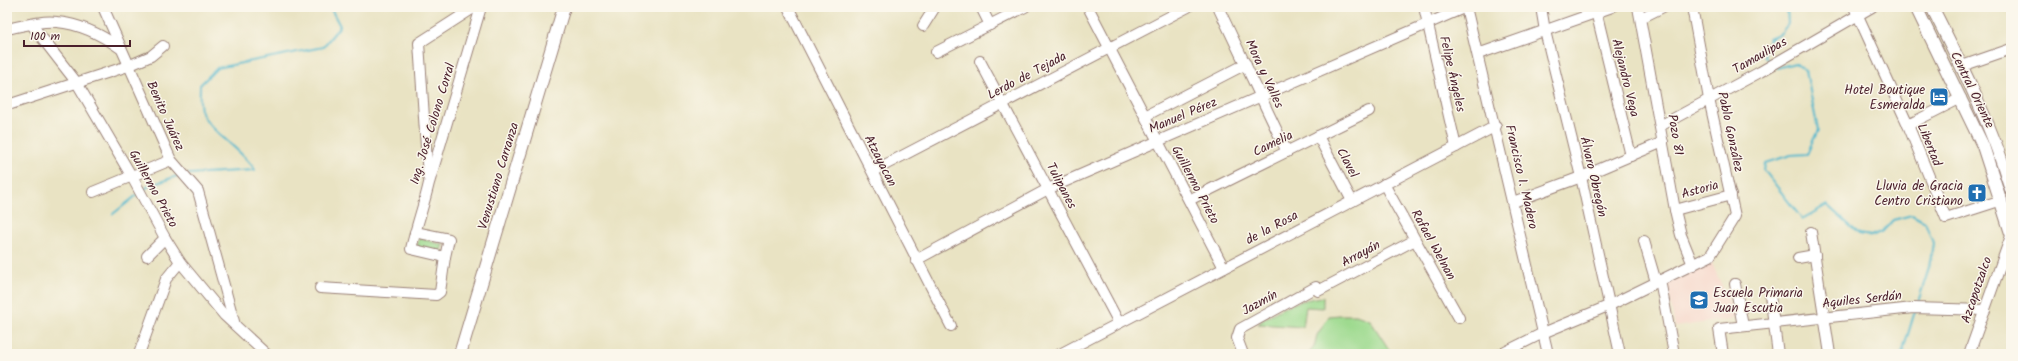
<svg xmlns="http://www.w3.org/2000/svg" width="2018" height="361" viewBox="0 0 2018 361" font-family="Kalam,sans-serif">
<rect width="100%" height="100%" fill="#fbf7ec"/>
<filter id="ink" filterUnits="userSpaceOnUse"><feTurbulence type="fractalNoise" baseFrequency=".025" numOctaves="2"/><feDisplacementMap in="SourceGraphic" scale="8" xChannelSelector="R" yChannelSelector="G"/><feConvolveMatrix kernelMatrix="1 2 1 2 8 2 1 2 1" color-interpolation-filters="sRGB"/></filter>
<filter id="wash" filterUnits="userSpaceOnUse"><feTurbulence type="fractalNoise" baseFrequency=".012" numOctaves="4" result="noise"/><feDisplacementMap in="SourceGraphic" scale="16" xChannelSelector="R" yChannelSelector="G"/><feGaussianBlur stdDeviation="0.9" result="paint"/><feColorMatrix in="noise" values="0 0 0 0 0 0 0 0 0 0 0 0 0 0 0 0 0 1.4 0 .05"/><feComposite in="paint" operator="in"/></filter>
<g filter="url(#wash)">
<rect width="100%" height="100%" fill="#e9e3c3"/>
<path fill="#f6d2c5" d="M1711,261L1736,318L1675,327L1667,282Z"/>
<g fill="#9eda8f" stroke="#747c5d">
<path d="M419,238L443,245L440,252L417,247Z"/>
<path d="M1323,297V308L1306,307L1303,327L1258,324C1275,309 1300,299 1323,297Z"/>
<path d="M1340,315H1356L1370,320L1392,354H1308L1314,347L1317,335L1329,316Z"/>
</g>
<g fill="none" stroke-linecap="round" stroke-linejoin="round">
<g stroke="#50b8ce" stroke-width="2">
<path d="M1771,63L1764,56L1769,38L1781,33L1788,24L1787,7"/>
<path d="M1777,68L1795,63L1806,71L1818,130L1807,154L1791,155L1765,163L1764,170L1802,219L1827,205L1859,234L1871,236L1882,232L1893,220L1912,215L1925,222L1933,243L1929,268L1917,305"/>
<path d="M189,174L255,170C243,150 205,128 201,110C199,102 200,93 200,85L217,68L323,47L340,26L330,7"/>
<path d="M142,191L149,186L180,175"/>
<path d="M113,214L137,195"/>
<path d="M1902,354L1915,311"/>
</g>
</g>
</g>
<g filter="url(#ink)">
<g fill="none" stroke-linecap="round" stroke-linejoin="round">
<g stroke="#9a8177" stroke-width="12">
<g id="minor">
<path d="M103,7L171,160L198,191L235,325"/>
<path d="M788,7L951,326"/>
<path d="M981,7L990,25"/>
<path d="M1088,7L1224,268"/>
<path d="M1218,7L1287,152"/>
<path d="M1424,7L1456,147"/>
<path d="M1466,7L1548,354"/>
<path d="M1541,7L1545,31L1581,177L1620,354"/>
<path d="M1595,7L1631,156"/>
<path d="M1638,7L1675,210L1681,235L1693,265"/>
<path d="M1854,7L1908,125L1946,218L2002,200"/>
<path d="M1641,18L1663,7"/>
<path d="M32,25L77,83L132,177L165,238L180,262L224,315L266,354"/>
<path d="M923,26L935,7"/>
<path d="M7,29C22,26 41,20 57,22C79,24 102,35 120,48"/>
<path d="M936,52L1025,7"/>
<path d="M1478,54L1612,7"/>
<path d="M980,61L1119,323"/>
<path d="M1962,66L2011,49"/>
<path d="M11,104L128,66L151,56L163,46"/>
<path d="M1145,116L1246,64"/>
<path d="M1908,125L1961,98"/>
<path d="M1660,126L1760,72L1872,7"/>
<path d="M1318,136L1352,201"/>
<path d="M877,169L1188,7"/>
<path d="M428,177L419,43L475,7"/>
<path d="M1384,184L1459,318"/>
<path d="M93,192L171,160"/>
<path d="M1189,200L1369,111"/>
<path d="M1513,202L1581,177L1663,142"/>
<path d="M1675,210L1731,195"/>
<path d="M415,232L449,239L445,257L411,249C416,227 424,205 429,183L481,7"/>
<path d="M1811,232L1830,354"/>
<path d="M1644,241L1656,282"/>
<path d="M147,256L165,238"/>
<path d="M1798,258L1815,255"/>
<path d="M916,260L1048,189L1466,7"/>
<path d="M1660,280L1674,354"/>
<path d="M1735,284L1743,326"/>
<path d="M320,288L436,295L440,292L445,257"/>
<path d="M1318,291L1415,240"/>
<path d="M1770,295L1778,354"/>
<path d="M139,354L166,279L180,262"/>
<path d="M1060,354L1496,126"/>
<path d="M1243,354L1237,338L1240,329L1316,287"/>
<path d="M1501,354L1543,333L1608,306L1710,256L1735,216L1709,99L1692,7"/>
<path d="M1723,354L1719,329L1913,308L1985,310"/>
<path d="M1969,354L2011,236"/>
</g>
</g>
<g stroke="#9a8177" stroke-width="14">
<g id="major">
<path d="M1916,7L1983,146L2011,233"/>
<path d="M1932,7C1962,66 1992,126 2011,189"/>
<path d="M460,354L564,7"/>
</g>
</g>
<use href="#minor" stroke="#fff" stroke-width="10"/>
<use href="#major" stroke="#fff" stroke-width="12"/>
</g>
</g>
<defs>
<g id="hotel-square" transform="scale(1)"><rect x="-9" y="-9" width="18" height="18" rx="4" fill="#1f6fb2" stroke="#fbf7ec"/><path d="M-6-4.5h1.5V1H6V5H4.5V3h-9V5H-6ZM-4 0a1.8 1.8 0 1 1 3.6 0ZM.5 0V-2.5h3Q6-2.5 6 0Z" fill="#fff"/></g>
<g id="church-square" transform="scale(1)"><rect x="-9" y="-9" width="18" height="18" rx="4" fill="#1f6fb2" stroke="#fbf7ec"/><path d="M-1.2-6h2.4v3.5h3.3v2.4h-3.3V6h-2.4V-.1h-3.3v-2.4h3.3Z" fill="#fff"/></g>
<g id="school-square" transform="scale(1)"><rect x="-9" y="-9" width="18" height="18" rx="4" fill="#1f6fb2" stroke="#fbf7ec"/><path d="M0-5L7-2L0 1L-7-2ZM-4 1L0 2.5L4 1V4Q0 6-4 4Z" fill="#fff"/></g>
</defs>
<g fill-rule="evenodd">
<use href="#hotel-square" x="1939" y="97"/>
<use href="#church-square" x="1977" y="193"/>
<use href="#school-square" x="1699" y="300"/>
</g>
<g text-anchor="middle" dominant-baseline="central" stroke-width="3" stroke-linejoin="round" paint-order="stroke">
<g font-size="13" fill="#4a1f2b" stroke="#fbf7ec">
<text transform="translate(1760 56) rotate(-30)">Tamaulipas</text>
<text transform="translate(1264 74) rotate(65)">Mora y Valles</text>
<text transform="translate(1452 74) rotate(77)">Felipe Ángeles</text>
<text transform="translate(1027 76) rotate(-28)">Lerdo de Tejada</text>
<text transform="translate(1625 78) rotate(76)">Alejandro Vega</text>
<text transform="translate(1972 90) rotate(64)">Central Oriente</text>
<text transform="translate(165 116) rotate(66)">Benito Juárez</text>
<text transform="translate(1183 116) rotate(-23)">Manuel Pérez</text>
<text transform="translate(433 124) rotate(-73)">Ing. José Colono Corral</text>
<text transform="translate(1730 132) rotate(78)">Pablo González</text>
<text transform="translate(1675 135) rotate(80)">Pozo 81</text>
<text transform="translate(1273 144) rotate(-26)">Camelia</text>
<text transform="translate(1929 145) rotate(68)">Libertad</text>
<text transform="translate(880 161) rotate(63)">Atzayacan</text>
<text transform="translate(1347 163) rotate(62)">Clavel</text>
<text transform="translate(499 176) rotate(-73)">Venustiano Carranza</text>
<text transform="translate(1521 177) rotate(77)">Francisco I. Madero</text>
<text transform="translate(1593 177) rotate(77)">Álvaro Obregón</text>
<text transform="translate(1195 185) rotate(62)">Guillermo Prieto</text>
<text transform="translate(1061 186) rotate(62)">Tulipanes</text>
<text transform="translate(153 189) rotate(61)">Guillermo Prieto</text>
<text transform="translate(1700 190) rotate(-15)">Astoria</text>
<text transform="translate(1272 228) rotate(-28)">de la Rosa</text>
<text transform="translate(1433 245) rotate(61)">Rafael Welnan</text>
<text transform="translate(1361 254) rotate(-28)">Arrayán</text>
<text transform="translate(1977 290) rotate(-71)">Azcapotzalco</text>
<text transform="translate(1862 300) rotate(-6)">Aquiles Serdán</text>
<text transform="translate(1260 303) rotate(-29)">Jazmín</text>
</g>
<g font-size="13" fill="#4a1f2b" stroke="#fbf7ec" text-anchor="end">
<text x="1925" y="90">Hotel Boutique<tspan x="1925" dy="15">Esmeralda</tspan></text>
<text x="1963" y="186">Lluvia de Gracia<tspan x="1963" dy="15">Centro Cristiano</tspan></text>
<text x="1713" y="293" text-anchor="start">Escuela Primaria<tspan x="1713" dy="15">Juan Escutia</tspan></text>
</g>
</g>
<rect width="2018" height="361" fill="none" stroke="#fbf7ec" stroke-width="24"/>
<path d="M24 40v6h106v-6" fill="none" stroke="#4a1f2b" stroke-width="2"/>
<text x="30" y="40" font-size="12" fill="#4a1f2b" stroke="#fbf7ec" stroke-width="3" paint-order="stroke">100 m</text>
</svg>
